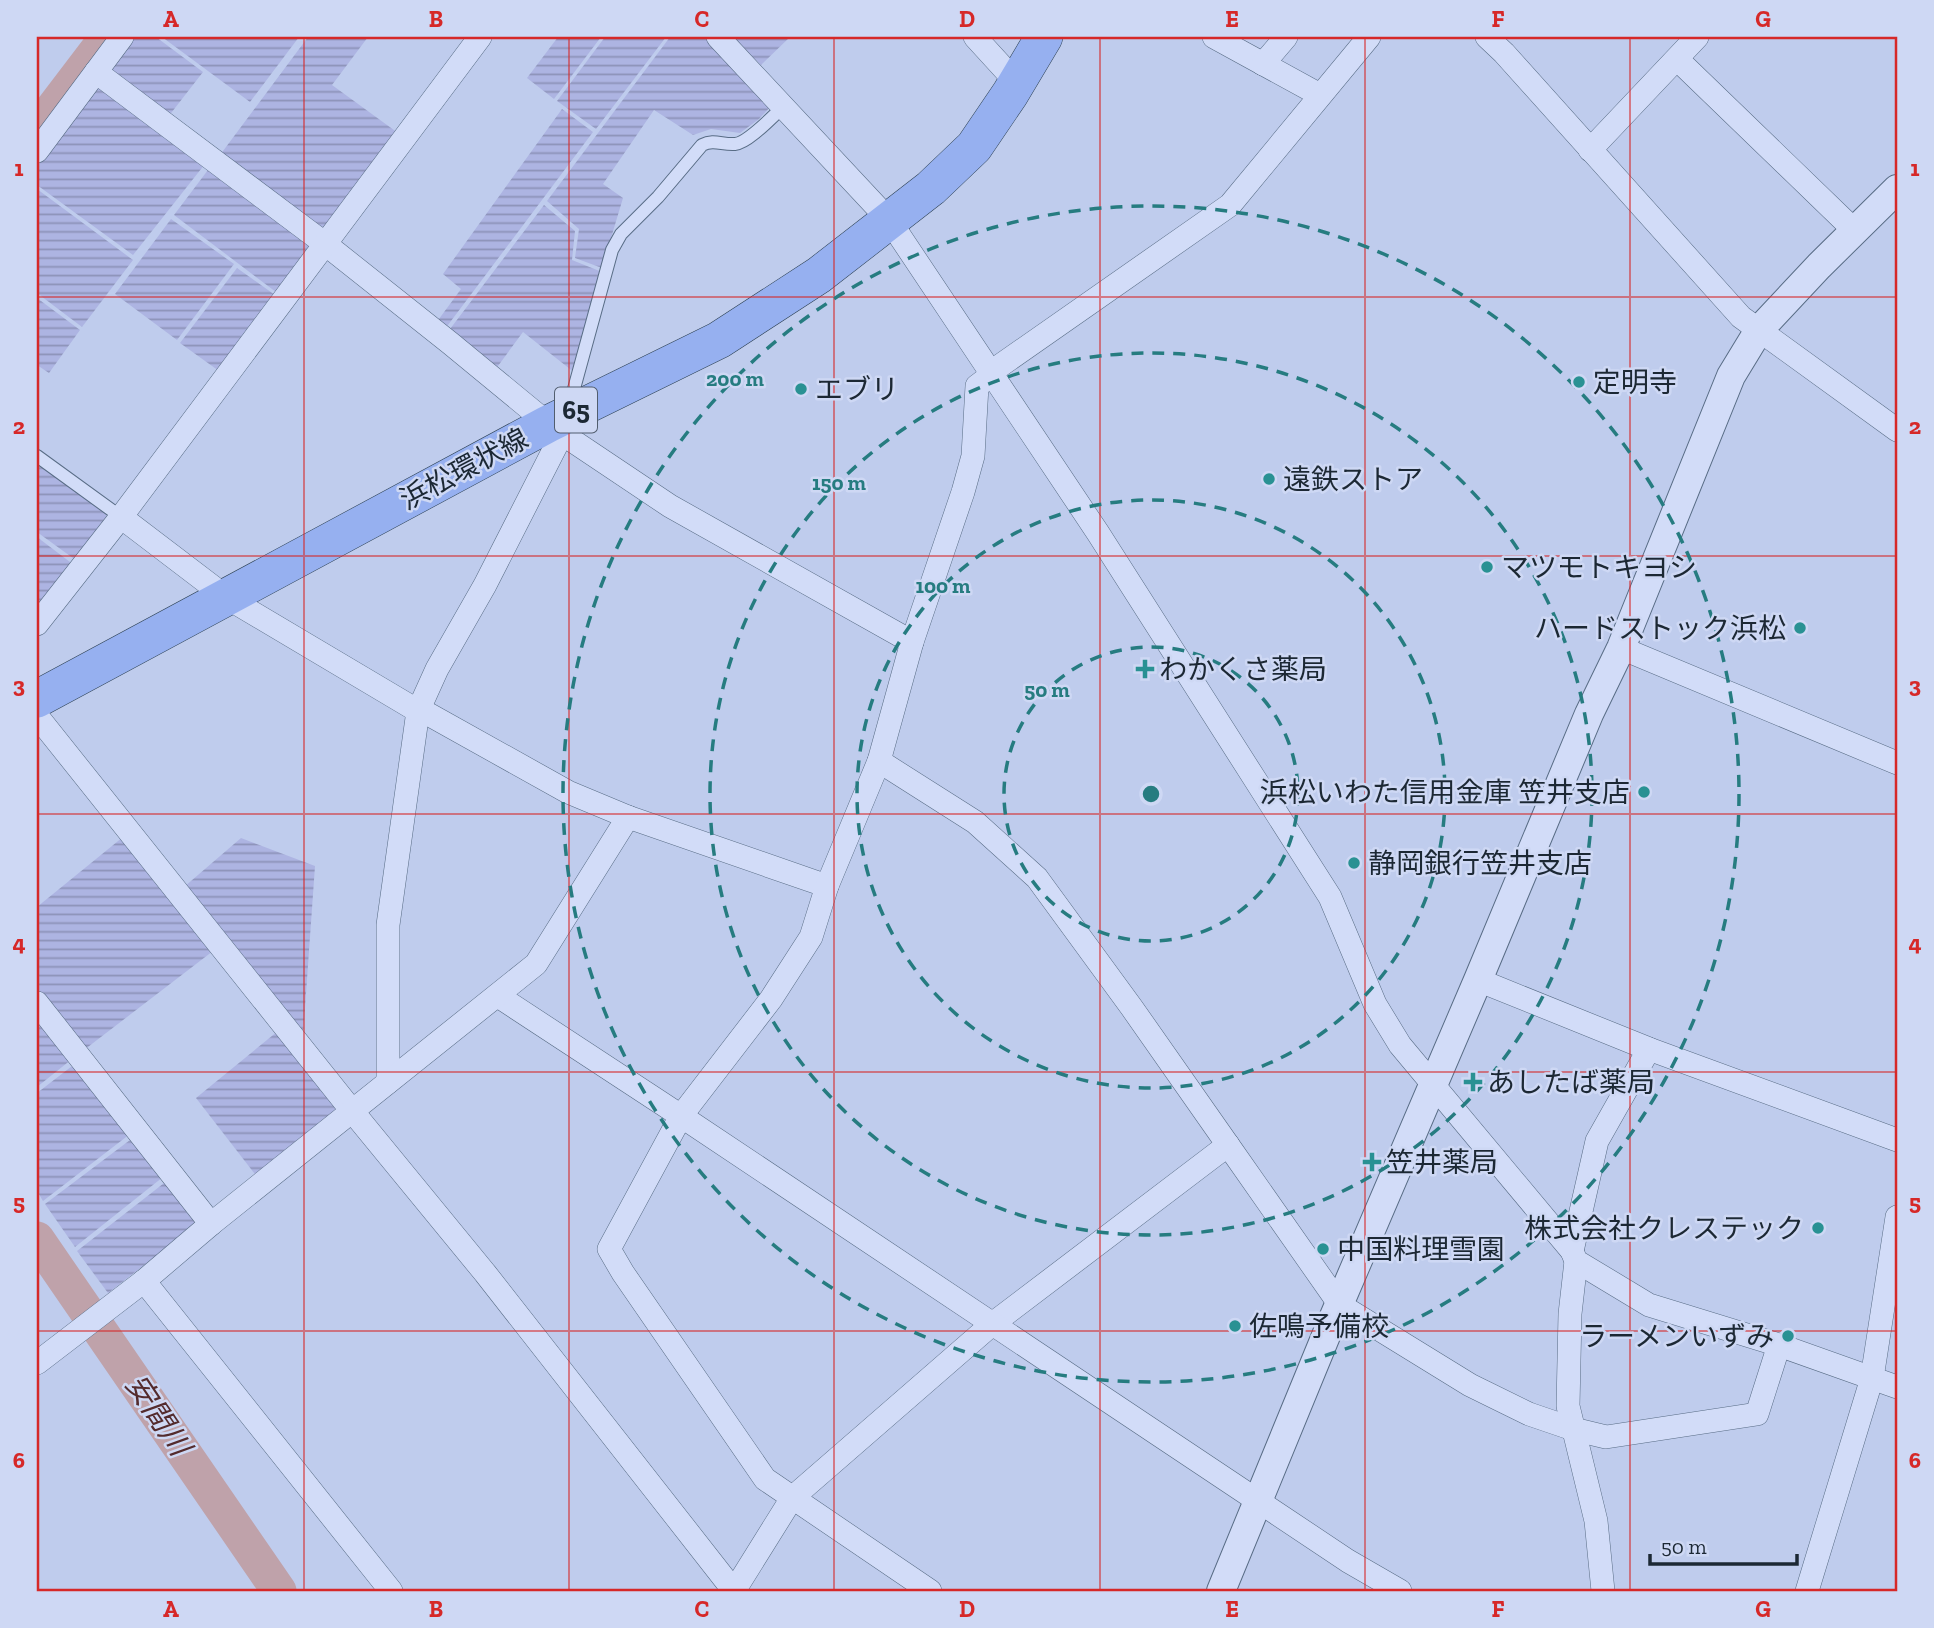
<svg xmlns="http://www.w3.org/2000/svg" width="1934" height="1628" viewBox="0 0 1934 1628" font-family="'Zilla Slab','Noto Sans JP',serif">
<defs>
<pattern id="farmland-rules" width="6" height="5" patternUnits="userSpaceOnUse" patternTransform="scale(1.75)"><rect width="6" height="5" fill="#adb4e2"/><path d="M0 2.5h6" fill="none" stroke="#8c92b8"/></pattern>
</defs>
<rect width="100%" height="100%" fill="#bfcced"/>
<g fill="url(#farmland-rules)">
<path d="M131,37H156L203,72L168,117L105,71Z"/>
<path d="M162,37H299L250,102Z"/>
<path d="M308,37H368L332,85L398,133L323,233L220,155Z"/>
<path d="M558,37H601L554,99L527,78Z"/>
<path d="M605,37H666L596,129L557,101Z"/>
<path d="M670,37H704L771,106L759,119L740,133L711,129L693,135L654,110L603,184L623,198L602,268L575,258L579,229L547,201Z"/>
<path d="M736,37H790L761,65L734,39Z"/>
<path d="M95,83L205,164L133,255L37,185V160Z"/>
<path d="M562,109L593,132L445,329L436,323L461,289L443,274Z"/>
<path d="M211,166L313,243L276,292L174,215Z"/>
<path d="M37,189L133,260L82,327L37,293Z"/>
<path d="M544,205L575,231L572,260L602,272L575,373L523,332L495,370L447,333Z"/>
<path d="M171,219L234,264L177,340L115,294Z"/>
<path d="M237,268L275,295L219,371L180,343Z"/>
<path d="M37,298L80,330L49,373L37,365Z"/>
<path d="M37,463L106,514L108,522L77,561L37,532Z"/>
<path d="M37,537L74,565L37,611Z"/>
<path d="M123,837L213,951L84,1050L37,990V907Z"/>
<path d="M241,838L315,866L303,1036L184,887Z"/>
<path d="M37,1013L72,1059L37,1087Z"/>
<path d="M278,1031L342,1111L258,1178L196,1098Z"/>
<path d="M76,1063L130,1134L43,1201L37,1191V1093Z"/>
<path d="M134,1137L163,1177L75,1247L45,1204Z"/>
<path d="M168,1180L200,1222L108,1293L77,1251Z"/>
</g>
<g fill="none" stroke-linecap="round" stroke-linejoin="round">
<g stroke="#bfa2aa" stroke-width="35">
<path d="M37,129L107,37"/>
<path d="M37,1239L279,1591"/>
</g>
<g stroke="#586c85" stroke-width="14">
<g id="service">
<path d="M569,407L612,250L621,234L658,197L702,145C714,139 722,145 735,144C748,143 773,116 784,106"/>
<path d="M37,456L121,517"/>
</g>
</g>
<g stroke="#586c85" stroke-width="24">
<g id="minor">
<path d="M718,37L889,220L1098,533L1330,897L1375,1004L1400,1045L1572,1251L1576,1261L1649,1305L1779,1345L1897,1387"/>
<path d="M975,37L1017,83"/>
<path d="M1214,37L1320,95"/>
<path d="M1487,37L1504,53L1741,317L1897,430"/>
<path d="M1677,59L1855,231"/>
<path d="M1263,64L1286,37"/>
<path d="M96,72L324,243L450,343L552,427L670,506L912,642"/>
<path d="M1590,150L1697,37"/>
<path d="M37,151L122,37"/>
<path d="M991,372L1230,205L1369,37"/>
<path d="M37,624L121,517L480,37"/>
<path d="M1621,648L1897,763"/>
<path d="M37,716L353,1112L485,1273L734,1591L792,1498L991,1325L1228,1145L1340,1305L1470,1385L1529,1414L1573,1429L1606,1437L1757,1414L1779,1345"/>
<path d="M879,761L912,642L963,492L973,456L977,386L993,374"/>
<path d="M628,817L827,886L879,761L975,822L1037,878L1132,1008L1228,1145"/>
<path d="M1478,980L1649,1049L1897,1140"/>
<path d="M498,996L681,1116L771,999L811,937L827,886"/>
<path d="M37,1003L211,1224"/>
<path d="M388,1082V925L418,711L437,669L485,585L562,434"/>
<path d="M1572,1251L1597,1141L1649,1049"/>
<path d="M1576,1261L1570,1314L1568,1406L1596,1521L1603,1591"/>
<path d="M144,1281L391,1591"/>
<path d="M37,1363L144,1281L211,1224L536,964L628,817L568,792L430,715L418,711L226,597L121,517"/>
<path d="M930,1591L765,1479L623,1273L609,1249L681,1116L1348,1561L1400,1591"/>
<path d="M1807,1591L1872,1378L1897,1217"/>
</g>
</g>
<g stroke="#586c85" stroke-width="30">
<path id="tertiary" d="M1221,1591L1332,1321L1478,980L1589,714L1621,648L1731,376L1759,330L1819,266L1897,189"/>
</g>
<g stroke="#2c4052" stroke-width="38">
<path id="primary" d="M37,699L548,424L719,340L819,275L931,188L974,147L1010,94L1044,37"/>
</g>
<use href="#service" stroke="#d2dcf8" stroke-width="12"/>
<use href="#minor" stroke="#d2dcf8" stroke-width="23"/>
<use href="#tertiary" stroke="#d2dcf8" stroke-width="28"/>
<use href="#primary" stroke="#96b0f0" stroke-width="37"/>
</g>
<path fill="none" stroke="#d62828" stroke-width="2" stroke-opacity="0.55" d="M304,37V1591M569,37V1591M834,37V1591M1100,37V1591M1365,37V1591M1630,37V1591M37,297H1897M37,556H1897M37,814H1897M37,1072H1897M37,1331H1897"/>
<g fill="none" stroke="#267c80" stroke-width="3.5" stroke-dasharray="12 9">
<circle cx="1151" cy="794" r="147"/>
<circle cx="1151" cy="794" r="294"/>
<circle cx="1151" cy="794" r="441"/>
<circle cx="1151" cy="794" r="588"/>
</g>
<g fill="#299193" stroke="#ced8f4" stroke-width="2.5">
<circle cx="1579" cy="382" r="7"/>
<circle cx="801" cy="389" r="7"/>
<circle cx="1269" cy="479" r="7"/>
<circle cx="1487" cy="567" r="7"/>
<circle cx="1800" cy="628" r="7"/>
<path d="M1141.5 658.5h7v7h7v7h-7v7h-7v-7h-7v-7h7z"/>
<circle cx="1644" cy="792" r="7"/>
<circle cx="1354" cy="863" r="7"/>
<path d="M1469.5 1071.5h7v7h7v7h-7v7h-7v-7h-7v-7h7z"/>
<path d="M1368.5 1151.5h7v7h7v7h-7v7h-7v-7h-7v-7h7z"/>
<circle cx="1818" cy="1228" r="7"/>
<circle cx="1323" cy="1249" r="7"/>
<circle cx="1235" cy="1326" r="7"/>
<circle cx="1788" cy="1336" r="7"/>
</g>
<g text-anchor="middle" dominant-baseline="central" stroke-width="5" stroke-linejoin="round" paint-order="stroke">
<rect fill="#ced8f4" stroke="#515d6e" stroke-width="2" x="555" y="387.5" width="42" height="45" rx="5"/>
<g font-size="26" font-weight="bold" fill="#1c2834">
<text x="576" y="410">65</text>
</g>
<g font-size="28" fill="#1c2834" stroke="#ced8f4" text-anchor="start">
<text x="1593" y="382">定明寺</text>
<text x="815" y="389">エブリ</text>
<text x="1283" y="479">遠鉄ストア</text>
<text x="1501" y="567">マツモトキヨシ</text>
<text x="1786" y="628" text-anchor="end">ハードストック浜松</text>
<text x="1159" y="669">わかくさ薬局</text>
<text x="1630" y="792" text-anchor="end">浜松いわた信用金庫 笠井支店</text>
<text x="1368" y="863">静岡銀行笠井支店</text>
<text x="1487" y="1082">あしたば薬局</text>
<text x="1386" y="1162">笠井薬局</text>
<text x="1804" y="1228" text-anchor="end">株式会社クレステック</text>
<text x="1337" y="1249">中国料理雪園</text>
<text x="1249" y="1326">佐鳴予備校</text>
<text x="1774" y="1336" text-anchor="end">ラーメンいずみ</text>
</g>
<g font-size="28" fill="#1c2834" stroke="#ced8f4">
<text transform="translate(464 469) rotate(-28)">浜松環状線</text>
</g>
<g font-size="30" font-style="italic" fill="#542b2d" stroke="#ced8f4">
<text transform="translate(158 1415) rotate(56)">安間川</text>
</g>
</g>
<circle cx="1151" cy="794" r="10" fill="#267c80" stroke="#ced8f4" stroke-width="3.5"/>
<g font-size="21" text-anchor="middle" font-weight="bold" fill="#267c80" stroke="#ced8f4" stroke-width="5" stroke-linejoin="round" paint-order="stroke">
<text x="735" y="386">200 m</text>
<text x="839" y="490">150 m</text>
<text x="943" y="593">100 m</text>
<text x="1047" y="697">50 m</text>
</g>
<rect width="1934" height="1628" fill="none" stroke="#ced8f4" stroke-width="77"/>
<path d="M1650 1554v10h147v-10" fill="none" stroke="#1c2834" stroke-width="3.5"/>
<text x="1661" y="1554" font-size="21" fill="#1c2834" stroke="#ced8f4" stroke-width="5" paint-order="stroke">50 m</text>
<rect x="38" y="38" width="1858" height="1552" fill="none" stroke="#d62828" stroke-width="2.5"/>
<g font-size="23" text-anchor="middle" font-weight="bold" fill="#d62828">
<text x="171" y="27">A</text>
<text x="436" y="27">B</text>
<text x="702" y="27">C</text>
<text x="967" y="27">D</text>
<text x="1232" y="27">E</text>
<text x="1498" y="27">F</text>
<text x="1763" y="27">G</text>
<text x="19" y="176">1</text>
<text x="1915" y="176">1</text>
<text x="19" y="434">2</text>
<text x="1915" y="434">2</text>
<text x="19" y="693">3</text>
<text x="1915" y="693">3</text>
<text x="19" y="951">4</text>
<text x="1915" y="951">4</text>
<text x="19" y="1210">5</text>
<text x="1915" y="1210">5</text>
<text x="19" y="1468">6</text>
<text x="1915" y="1468">6</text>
<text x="171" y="1617">A</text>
<text x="436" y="1617">B</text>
<text x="702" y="1617">C</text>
<text x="967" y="1617">D</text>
<text x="1232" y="1617">E</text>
<text x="1498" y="1617">F</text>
<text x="1763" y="1617">G</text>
</g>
</svg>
